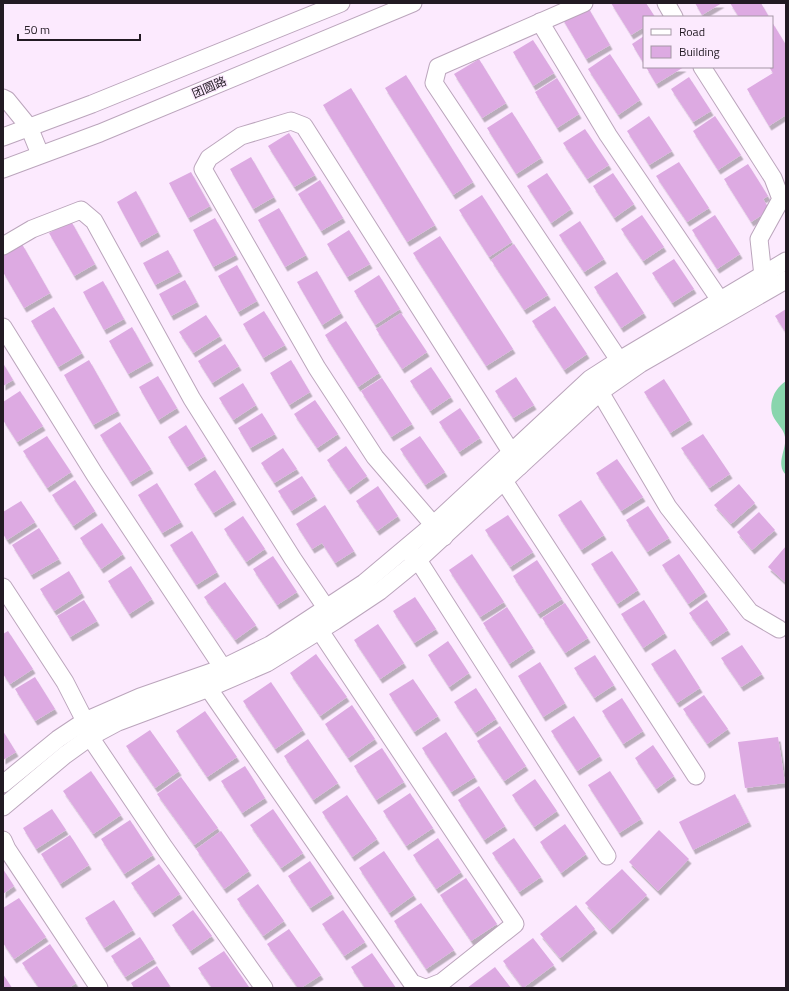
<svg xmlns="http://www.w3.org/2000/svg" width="789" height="991" viewBox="0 0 789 991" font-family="'Titillium Web','Noto Sans SC',sans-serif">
<defs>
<filter id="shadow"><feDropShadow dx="2.5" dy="4.5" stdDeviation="0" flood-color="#0004"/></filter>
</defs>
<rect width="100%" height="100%" fill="#fceafe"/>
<path fill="#89d5ad" d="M786,381V475C775,463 787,450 785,437C784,429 776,423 773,416C768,402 775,388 786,381Z"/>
<g fill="#ddaae2" filter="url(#shadow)">
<path d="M611,3H646L655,17H644V27L631,35Z"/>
<path d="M695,3H722L702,15Z"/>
<path d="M730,3H761L769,17H739Z"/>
<path d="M586,4L610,45L586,59L562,18Z"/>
<path d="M772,22L786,45V115L769,126L747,89L773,73L769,67H772Z"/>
<path d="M644,36V64L632,44Z"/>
<path d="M533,40L554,73L533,86L513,52Z"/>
<path d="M610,54L640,100L618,115L588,69Z"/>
<path d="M479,59L506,103L482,118L454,74Z"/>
<path d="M646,67H684L656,84Z"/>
<path d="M406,75L473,182L453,195L385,88Z"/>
<path d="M689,77L711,111L693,122L671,89Z"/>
<path d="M557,78L579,114L557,128L535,92Z"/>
<path d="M351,88L435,225L407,242L323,105Z"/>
<path d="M512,112L541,158L516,174L487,128Z"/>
<path d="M649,116L672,151L649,165L627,131Z"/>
<path d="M715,116L741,155L718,170L693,131Z"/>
<path d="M585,129L609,165L587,179L563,143Z"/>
<path d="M289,133L315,175L294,187L268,146Z"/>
<path d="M251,157L274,197L253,209L230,169Z"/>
<path d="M679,162L709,208L687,222L656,176Z"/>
<path d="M748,164L768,196L763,199L770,210L751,222L724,179Z"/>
<path d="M191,172L210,206L188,218L169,183Z"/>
<path d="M547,173L571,209L551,223L527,186Z"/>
<path d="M613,173L634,204L614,218L593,186Z"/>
<path d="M320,180L343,218L321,231L298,194Z"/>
<path d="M136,191L158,232L139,243L117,202Z"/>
<path d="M482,195L512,242L489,257L459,210Z"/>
<path d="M279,208L306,255L285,267L258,220Z"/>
<path d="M642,215L664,247L643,261L621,229Z"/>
<path d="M715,215L740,254L717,269L692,230Z"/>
<path d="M215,218L236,255L213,267L193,230Z"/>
<path d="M71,221L95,264L74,276L49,233Z"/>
<path d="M580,221L604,259L584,272L559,235Z"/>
<path d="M349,230L370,264L347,277L327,244Z"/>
<path d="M440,236L513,349L486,366L413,253Z"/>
<path d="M22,244L50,293L24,308L3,272V255Z"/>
<path d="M514,244L548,295L524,310L491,260Z"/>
<path d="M168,250L180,272L155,285L143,263Z"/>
<path d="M674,259L694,289L672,303L652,273Z"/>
<path d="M237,265L257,301L238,312L218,276Z"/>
<path d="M317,271L341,313L322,325L297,282Z"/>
<path d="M617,272L644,313L621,328L594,287Z"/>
<path d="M379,275L400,309L375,325L354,291Z"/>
<path d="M185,280L197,302L171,316L159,294Z"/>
<path d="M103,281L124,319L104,330L83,292Z"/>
<path d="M555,306L587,354L564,370L532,321Z"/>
<path d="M54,307L82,353L58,367L31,321Z"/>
<path d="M786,309V333L775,316Z"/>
<path d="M264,311L285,345L263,358L243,324Z"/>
<path d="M401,313L427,352L402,369L376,329Z"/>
<path d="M206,315L220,336L193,353L179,332Z"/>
<path d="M346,321L379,373L358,387L325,335Z"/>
<path d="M132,327L151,361L128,374L109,341Z"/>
<path d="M225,344L239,366L212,383L198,361Z"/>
<path d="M89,360L118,411L93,425L64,375Z"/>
<path d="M291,360L310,392L289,405L270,373Z"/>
<path d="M3,363L13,380L3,386Z"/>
<path d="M431,367L451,397L430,411L410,381Z"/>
<path d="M158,376L177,408L158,420L139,387Z"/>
<path d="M516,377L534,405L513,418L495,391Z"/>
<path d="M382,378L412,424L391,437L361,391Z"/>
<path d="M664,379L690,420L670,433L644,392Z"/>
<path d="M243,383L256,405L233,420L219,398Z"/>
<path d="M20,391L43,426L17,442L3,420V402Z"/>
<path d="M315,400L338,434L317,448L294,414Z"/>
<path d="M460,408L480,438L459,452L439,422Z"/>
<path d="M262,413L275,434L250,448L238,428Z"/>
<path d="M120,422L151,469L130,482L100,435Z"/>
<path d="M186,425L205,456L187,467L168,437Z"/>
<path d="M703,434L730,474L709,488L681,448Z"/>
<path d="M47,436L71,472L47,488L23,451Z"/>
<path d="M420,436L445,472L425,485L400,449Z"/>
<path d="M346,446L367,476L348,490L327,460Z"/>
<path d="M283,448L297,469L274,483L261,463Z"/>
<path d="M617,459L643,497L621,511L596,473Z"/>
<path d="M215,470L234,500L213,513L194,484Z"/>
<path d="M302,476L315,496L291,511L278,491Z"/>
<path d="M75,480L95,511L73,526L52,495Z"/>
<path d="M157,483L181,522L162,533L138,495Z"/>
<path d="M739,484L755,503L731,524L714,505Z"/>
<path d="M378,486L398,516L377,531L356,501Z"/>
<path d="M581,500L604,535L581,550L558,515Z"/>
<path d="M21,501L35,522L7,540L3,534V512Z"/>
<path d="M325,505L354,551L335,563L322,543L312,549L296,524Z"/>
<path d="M648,506L669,538L647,552L626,520Z"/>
<path d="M759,512L775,530L752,550L737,532Z"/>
<path d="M508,515L533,552L510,567L485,530Z"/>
<path d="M243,516L265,549L246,562L224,529Z"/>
<path d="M102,523L123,554L101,569L80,538Z"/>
<path d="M39,528L59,559L31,575L12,545Z"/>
<path d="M192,531L217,572L196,585L170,545Z"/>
<path d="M786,546V583L768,567Z"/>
<path d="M612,551L638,590L617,604L591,564Z"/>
<path d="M472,554L504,602L480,617L449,570Z"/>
<path d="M679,554L705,592L688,604L662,565Z"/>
<path d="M273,556L297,592L277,605L253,569Z"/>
<path d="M537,560L562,599L538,614L513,576Z"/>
<path d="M131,566L152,599L129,614L108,581Z"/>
<path d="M69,571L82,593L54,611L40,589Z"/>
<path d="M225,582L256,625L235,640L204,597Z"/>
<path d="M415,597L436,629L414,643L393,611Z"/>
<path d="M84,600L97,621L70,637L57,616Z"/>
<path d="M644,600L665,633L643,648L621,614Z"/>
<path d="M707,600L728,630L710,642L689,613Z"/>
<path d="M565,603L588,638L565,653L542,618Z"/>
<path d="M507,607L533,648L509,664L483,623Z"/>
<path d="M378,624L404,663L380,679L354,640Z"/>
<path d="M8,631L33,669L10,684L3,674V634Z"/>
<path d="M448,641L469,673L449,687L428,655Z"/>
<path d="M742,645L762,674L741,687L721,658Z"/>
<path d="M675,649L700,688L677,703L651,664Z"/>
<path d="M316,654L347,697L320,716L290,673Z"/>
<path d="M595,655L614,685L594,698L574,668Z"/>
<path d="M540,662L565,703L543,717L518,676Z"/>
<path d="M35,677L55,709L35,721L15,689Z"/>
<path d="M413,679L438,716L414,732L389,694Z"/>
<path d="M271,682L303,730L275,749L243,701Z"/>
<path d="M476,688L496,719L475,733L454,702Z"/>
<path d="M704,695L728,729L707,744L683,709Z"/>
<path d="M622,698L643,731L623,744L602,711Z"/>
<path d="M352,705L375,739L348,758L325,724Z"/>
<path d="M205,711L237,757L207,777L176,731Z"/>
<path d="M574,716L600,756L577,771L551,731Z"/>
<path d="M500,726L526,766L504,781L477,741Z"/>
<path d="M150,730L179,771L155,788L126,746Z"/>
<path d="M3,731L16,752L3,760Z"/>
<path d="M446,732L475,777L451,792L422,748Z"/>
<path d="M778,737L785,783L745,788L738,742Z"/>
<path d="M308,739L338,783L313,800L284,756Z"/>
<path d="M653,745L674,776L656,789L635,758Z"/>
<path d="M382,748L404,782L376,800L354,766Z"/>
<path d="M245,766L265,798L242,813L221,781Z"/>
<path d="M91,771L121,815L93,834L63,791Z"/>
<path d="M610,771L641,819L619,833L588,785Z"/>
<path d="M181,777L218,828L194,845L157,794Z"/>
<path d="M535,779L557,811L534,827L512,795Z"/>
<path d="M479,786L505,826L484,840L458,800Z"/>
<path d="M410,793L433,828L406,846L383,811Z"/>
<path d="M735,794L749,822L693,850L679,822Z"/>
<path d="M347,795L377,839L352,857L322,812Z"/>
<path d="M52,809L66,830L36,849L23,828Z"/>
<path d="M273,809L303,853L281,868L250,825Z"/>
<path d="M130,820L153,855L124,874L101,839Z"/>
<path d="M565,824L586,854L561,873L540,842Z"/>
<path d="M659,830L689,859L658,891L629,862Z"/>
<path d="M221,831L249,871L224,889L196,849Z"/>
<path d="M70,835L89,865L60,884L41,854Z"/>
<path d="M438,838L461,872L436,889L413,855Z"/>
<path d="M514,838L541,877L519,892L492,853Z"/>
<path d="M384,851L414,895L389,913L359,868Z"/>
<path d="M310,861L332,894L310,908L288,876Z"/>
<path d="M159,864L180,894L152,913L131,883Z"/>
<path d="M3,869L14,886L3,894Z"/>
<path d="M622,869L647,895L610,930L585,903Z"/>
<path d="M466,878L497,924L471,941L440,895Z"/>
<path d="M258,884L284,921L263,936L237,899Z"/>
<path d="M19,898L46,937L14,959L3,943V908Z"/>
<path d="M114,900L133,930L104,948L85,918Z"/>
<path d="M421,903L454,950L426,969L394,921Z"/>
<path d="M576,905L595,929L560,958L540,934Z"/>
<path d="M193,910L212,936L190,951L172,925Z"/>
<path d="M343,910L365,942L344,956L322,924Z"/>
<path d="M289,929L321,975L301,988H298L267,944Z"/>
<path d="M140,937L154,959L125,977L111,956Z"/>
<path d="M533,938L554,965L523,988L503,961Z"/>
<path d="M50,944L76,983L69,988H39L22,963Z"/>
<path d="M224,951L249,987L247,988H212L198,968Z"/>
<path d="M372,953L396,988H365L351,967Z"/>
<path d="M157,966L170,986L168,988H134L131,983Z"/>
<path d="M495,967L511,988H467Z"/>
<path d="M3,974L12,988H3Z"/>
</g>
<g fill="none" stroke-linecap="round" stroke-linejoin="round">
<g stroke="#bba5bc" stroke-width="19">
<g id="minor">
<path d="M584,3L438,67L434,83L625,369"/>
<path d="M666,3L674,17"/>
<path d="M540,22L608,135L726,309"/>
<path d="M702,67L773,178L781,199L759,239L763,276L768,284"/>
<path d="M3,98L7,100L29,127L40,154"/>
<path d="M3,137L92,104L341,3"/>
<path d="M3,169L100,133L413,3"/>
<path d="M3,246L32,229L81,210L94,221L192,399L293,559L333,618"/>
<path d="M3,327L95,475L223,668L229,676"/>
<path d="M593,384L600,392L668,507L750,612L779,629"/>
<path d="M498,474L504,481L696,776"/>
<path d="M444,537L375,457L317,368L203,169L209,158L241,136L291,121L304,126L520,466"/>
<path d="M410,553L418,560L607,856"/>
<path d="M3,587L65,682L85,721L90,737L164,847L264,988"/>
<path d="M314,622L515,924L442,982L427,988"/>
<path d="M202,679L412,983L425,988"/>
<path d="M3,784L58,739L85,721L140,697L223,668L270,645L364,583L433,525L590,379L618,361L786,261"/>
<path d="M3,807L65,755L90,737L118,722L209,688L267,663L335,621L380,591L418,560L600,392L640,364L786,280"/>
<path d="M3,840L7,849L99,988"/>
</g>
</g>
<use href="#minor" stroke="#fff" stroke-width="17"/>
</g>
<g text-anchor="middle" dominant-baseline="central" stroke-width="3" stroke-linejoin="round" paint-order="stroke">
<g font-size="12" fill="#221a23" stroke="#fceafe">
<text transform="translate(209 87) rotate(-23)">团圆路</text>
</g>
</g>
<rect width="789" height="991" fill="none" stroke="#221a23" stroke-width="8"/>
<rect x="643" y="16" width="130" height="52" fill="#fceafe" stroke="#a597a6"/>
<rect x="651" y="29" width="20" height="6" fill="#ffffff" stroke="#a597a6"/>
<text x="679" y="36" font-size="12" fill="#221a23">Road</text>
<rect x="651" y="46" width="20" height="12" fill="#ddaae2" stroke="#a597a6"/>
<text x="679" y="56" font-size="12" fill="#221a23">Building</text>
<path d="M18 34v6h122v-6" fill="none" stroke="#221a23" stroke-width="2"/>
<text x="24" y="34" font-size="12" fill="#221a23" stroke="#fceafe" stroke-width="3" paint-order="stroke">50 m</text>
</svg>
